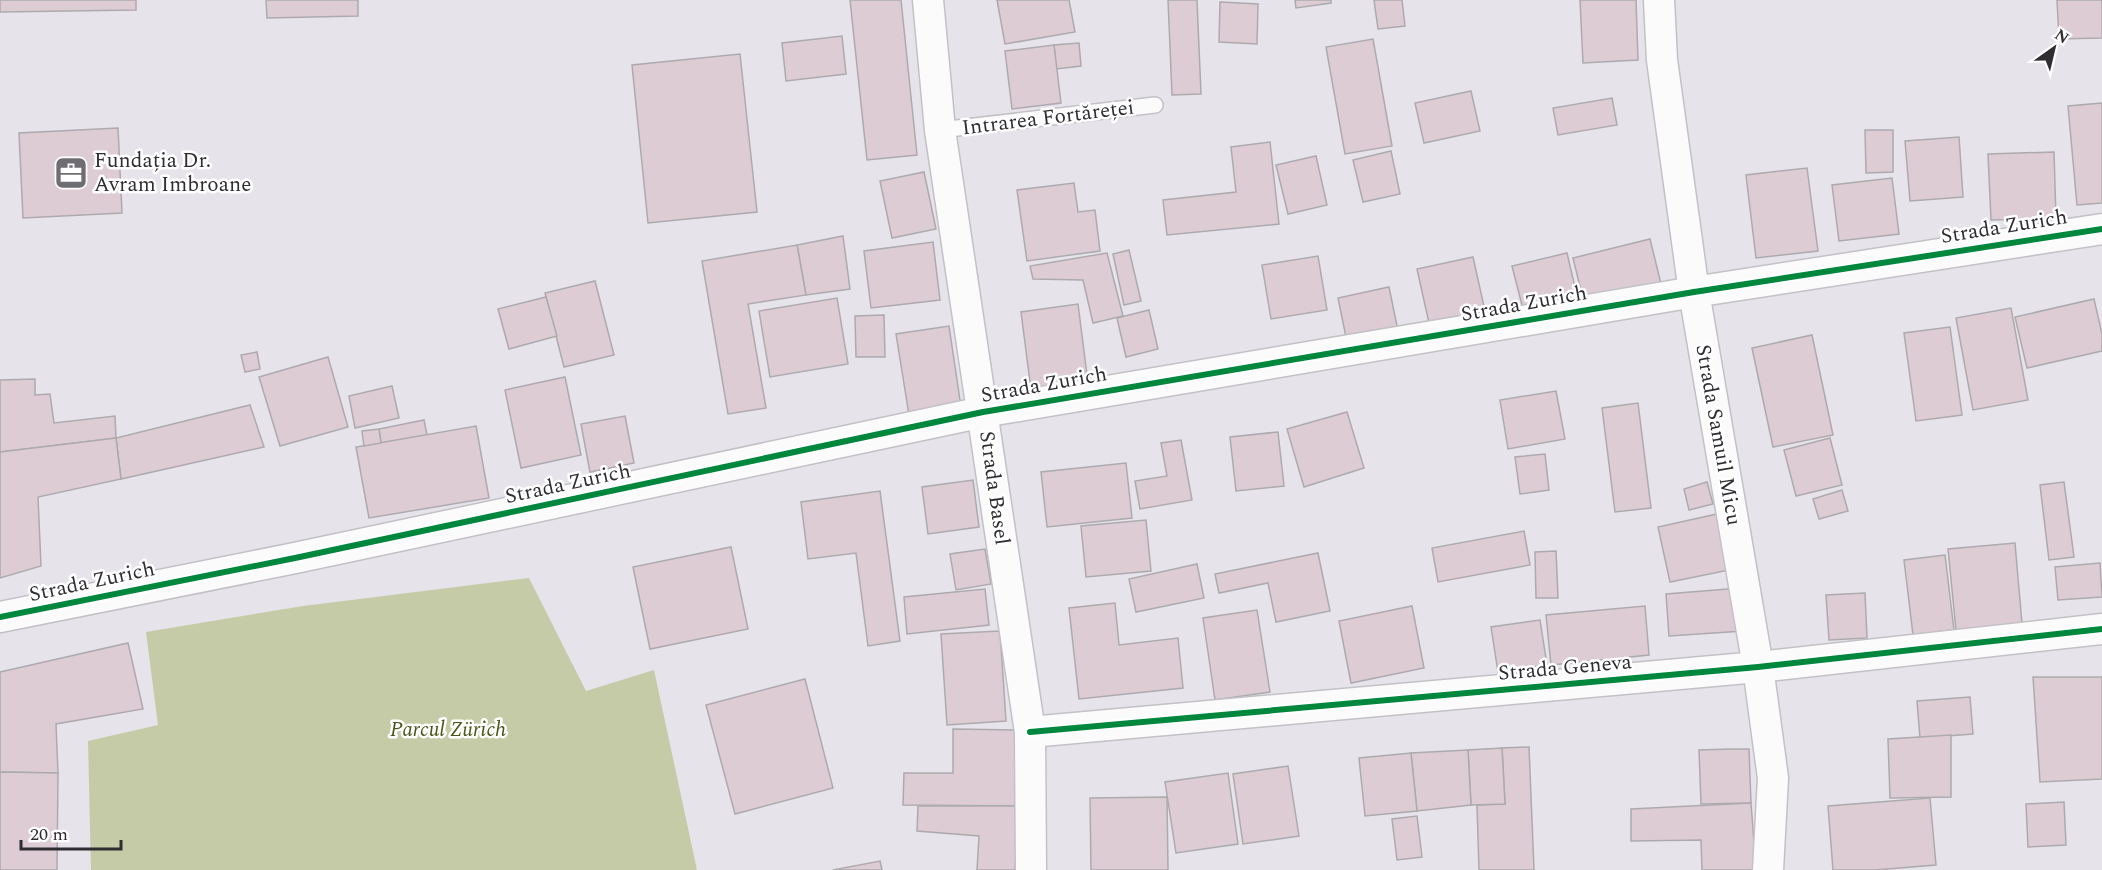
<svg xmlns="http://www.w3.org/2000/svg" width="2102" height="870" viewBox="0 0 2102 870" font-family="Spectral,serif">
<rect width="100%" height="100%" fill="#e6e3ea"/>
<path fill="#c6cba7" d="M529,578L586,691L654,670L697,870H91L88,741L158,725L146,632L303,606Z"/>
<g fill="#deccd5" stroke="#adaaae" stroke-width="1.5">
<path d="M0,0H136V10L0,12Z"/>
<path d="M266,0H358V16L267,18Z"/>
<path d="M850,0H901L917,155L867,160Z"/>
<path d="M997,0H1069L1075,32L1005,44Z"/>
<path d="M1168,0H1197L1201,94L1172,95Z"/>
<path d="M1295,0H1331V3L1296,8Z"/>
<path d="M1374,0H1402L1405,26L1378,29Z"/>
<path d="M1580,0H1636L1638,60L1583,63Z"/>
<path d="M2057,0H2102V38L2059,39Z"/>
<path d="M1220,2L1258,4L1257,44L1219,42Z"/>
<path d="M842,36L846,74L786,81L782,43Z"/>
<path d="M1373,39L1392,146L1345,154L1326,47Z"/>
<path d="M1079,43L1081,66L1056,69L1054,45Z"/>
<path d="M1054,45L1061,103L1012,109L1005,51Z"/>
<path d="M740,54L757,212L648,223L632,65Z"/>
<path d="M1471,91L1480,131L1424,143L1415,103Z"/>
<path d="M1612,98L1617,125L1558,135L1553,108Z"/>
<path d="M2102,103V203L2077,205L2068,106Z"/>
<path d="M118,128L122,213L23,218L19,133Z"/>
<path d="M1865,130H1893V172L1866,173Z"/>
<path d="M1959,137L1963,197L1910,201L1905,141Z"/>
<path d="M1270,142L1279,224L1167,235L1163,200L1236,192L1231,147Z"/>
<path d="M1391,151L1400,194L1363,202L1353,160Z"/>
<path d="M2054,152L2056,218L1991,220L1988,154Z"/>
<path d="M1316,156L1327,205L1288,214L1276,165Z"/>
<path d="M1807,168L1818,251L1756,258L1746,175Z"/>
<path d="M924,172L936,229L892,238L880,181Z"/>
<path d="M1892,178L1899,234L1839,241L1832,185Z"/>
<path d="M1074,183L1078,212L1095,210L1100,251L1027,261L1017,190Z"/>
<path d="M843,236L850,289L806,295L797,245Z"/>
<path d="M1650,239L1662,288L1585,307L1573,258Z"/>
<path d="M933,242L940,300L871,308L864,251Z"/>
<path d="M797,245L806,295L748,304L766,408L728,414L702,261Z"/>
<path d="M1129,250L1141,301L1124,305L1113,254Z"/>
<path d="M1107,253L1123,316L1093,323L1083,280L1033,279L1030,266Z"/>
<path d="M1567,253L1578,300L1524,313L1512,266Z"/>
<path d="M1318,256L1327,310L1271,319L1262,265Z"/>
<path d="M1473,257L1487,320L1431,332L1417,269Z"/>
<path d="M595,281L614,355L564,367L545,293Z"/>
<path d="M1389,287L1398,331L1347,342L1338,298Z"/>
<path d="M546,297L557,336L509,349L498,309Z"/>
<path d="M837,298L848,364L770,377L759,311Z"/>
<path d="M2094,299L2102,334V351L2027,368L2015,317Z"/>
<path d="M1078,304L1088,383L1031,390L1021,312Z"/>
<path d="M2011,308L2028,400L1973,410L1956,318Z"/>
<path d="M1149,310L1158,349L1126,357L1117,318Z"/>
<path d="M884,315L885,357H856L855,316Z"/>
<path d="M949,326L961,407L909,415L896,334Z"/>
<path d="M1950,327L1962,415L1916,421L1904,333Z"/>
<path d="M1812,335L1833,435L1773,447L1752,348Z"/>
<path d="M257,352L260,369L245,372L241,355Z"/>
<path d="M328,357L348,427L280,446L259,377Z"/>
<path d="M565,377L581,455L521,468L505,390Z"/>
<path d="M35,379V395L50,394L54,423L115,416L116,438L0,452V380Z"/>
<path d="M392,386L399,418L355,428L349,396Z"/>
<path d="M1556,391L1565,439L1508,449L1500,400Z"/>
<path d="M1638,403L1651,508L1615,512L1602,408Z"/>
<path d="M250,405L264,447L121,479L116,438Z"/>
<path d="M1347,412L1364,468L1304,487L1287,429Z"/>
<path d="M625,416L634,463L590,472L581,424Z"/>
<path d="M424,420L427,435L381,443L379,429Z"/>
<path d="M476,426L489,498L369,518L356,447Z"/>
<path d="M379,429L381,443L364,446L362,431Z"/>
<path d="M1278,432L1284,486L1236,491L1230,437Z"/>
<path d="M116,438L121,479L38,497L41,566L0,578V452Z"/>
<path d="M1830,438L1842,485L1796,496L1784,450Z"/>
<path d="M1181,440L1192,500L1140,509L1135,481L1167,476L1161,443Z"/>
<path d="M1545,454L1549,490L1520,494L1515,457Z"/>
<path d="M1126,463L1132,518L1047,527L1041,472Z"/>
<path d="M973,480L979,527L928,534L922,487Z"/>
<path d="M1707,482L1713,504L1689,510L1684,489Z"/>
<path d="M2064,482L2074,557L2049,560L2040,485Z"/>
<path d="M1842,490L1848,511L1819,519L1813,499Z"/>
<path d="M880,491L900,641L868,646L856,553L808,559L801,502Z"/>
<path d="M1717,514L1729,570L1670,582L1658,527Z"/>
<path d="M1146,520L1151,571L1086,577L1081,526Z"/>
<path d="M1524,531L1530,565L1438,582L1432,548Z"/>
<path d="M2015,543L2022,624L1956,630L1948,549Z"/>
<path d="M731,547L748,629L650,649L633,567Z"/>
<path d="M985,549L991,584L956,590L950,554Z"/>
<path d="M1556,551L1558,598H1536L1535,552Z"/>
<path d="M1318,553L1330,611L1276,622L1268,583L1219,593L1215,574Z"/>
<path d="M1945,555L1954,630L1913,635L1904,560Z"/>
<path d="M2100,563L2102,597L2058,600L2055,567Z"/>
<path d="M1197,564L1204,598L1136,612L1129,579Z"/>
<path d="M1740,588L1743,631L1669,636L1666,594Z"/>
<path d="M985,589L989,625L907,634L904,597Z"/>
<path d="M1865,593L1867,638L1829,640L1826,595Z"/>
<path d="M1115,603L1119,645L1178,638L1183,688L1079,699L1069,608Z"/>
<path d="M1412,606L1424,668L1351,683L1339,621Z"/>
<path d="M1645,606L1649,655L1551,665L1546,615Z"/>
<path d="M1257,610L1270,692L1215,700L1203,618Z"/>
<path d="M1540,620L1547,665L1498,672L1491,627Z"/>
<path d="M1000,631L1006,721L947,725L941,634Z"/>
<path d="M128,643L143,709L56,724L58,773L0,772V672Z"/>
<path d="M2033,677H2102V779L2040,782Z"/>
<path d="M805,679L833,788L735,814L706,705Z"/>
<path d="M1970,697L1973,734L1920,738L1917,701Z"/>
<path d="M953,729L1020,730V806L903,805L904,773H953Z"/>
<path d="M1951,735V797L1890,798L1888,739Z"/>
<path d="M1529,747L1534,870H1479L1477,805L1505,804L1502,748Z"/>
<path d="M1502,748L1505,804L1471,805L1468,750Z"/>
<path d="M1731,749H1749L1751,803L1701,804L1699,750Z"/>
<path d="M1468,750L1471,805L1417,811L1411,753Z"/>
<path d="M1411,753L1417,811L1365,816L1359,758Z"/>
<path d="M1288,766L1299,836L1243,844L1233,774Z"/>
<path d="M0,772L58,773L57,870H0Z"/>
<path d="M1228,773L1238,844L1176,853L1165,782Z"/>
<path d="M1167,797L1168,870H1091L1090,798Z"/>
<path d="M1930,798L1936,865L1875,870H1833L1828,806Z"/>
<path d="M2064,802L2066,845L2028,847L2026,804Z"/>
<path d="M1751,803L1756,870H1702L1701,840L1631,841V809Z"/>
<path d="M918,806H1020L1015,870H977L979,836L917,831Z"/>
<path d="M1417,816L1422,857L1397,860L1392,819Z"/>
<path d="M880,861L882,870H833Z"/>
</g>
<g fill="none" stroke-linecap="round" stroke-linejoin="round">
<g stroke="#c3c0c6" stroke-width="18">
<path id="lane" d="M940,130L1155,105"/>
</g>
<g stroke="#c3c0c6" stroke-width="33">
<g id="street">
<path d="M928,0L940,130L1030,732L1031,870"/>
<path d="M1659,0L1662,60L1694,292L1758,667L1773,778L1768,870"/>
<path d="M0,617L295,558L983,412L1694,292L2102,229"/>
<path d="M1030,732L1758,667L2102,629"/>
</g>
</g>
<use href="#lane" stroke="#fbfbfc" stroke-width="15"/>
<use href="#street" stroke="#fbfbfc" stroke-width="30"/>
<g stroke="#fff" stroke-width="10">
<g id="cycleway">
<path d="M0,617L295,558L983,412L1694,292L2102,229"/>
<path d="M1030,732L1758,667L2102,629"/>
</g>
</g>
<use href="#cycleway" stroke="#00873e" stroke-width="6"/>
</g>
<defs>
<g id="office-square" transform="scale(1.725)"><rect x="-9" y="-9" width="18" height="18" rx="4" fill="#6f6d72" stroke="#fff"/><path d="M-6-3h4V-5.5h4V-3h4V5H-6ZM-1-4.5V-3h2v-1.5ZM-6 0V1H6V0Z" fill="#fff"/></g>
</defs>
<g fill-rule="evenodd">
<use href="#office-square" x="71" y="173"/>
</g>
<g text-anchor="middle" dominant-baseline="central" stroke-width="5" stroke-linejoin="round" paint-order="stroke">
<g font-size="21" fill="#2f2d32" stroke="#fff">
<text transform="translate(1048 118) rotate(-7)">Intrarea Fortăreței</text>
<text transform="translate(2004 227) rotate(-9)">Strada Zurich</text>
<text transform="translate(1524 304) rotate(-10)">Strada Zurich</text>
<text transform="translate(1044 385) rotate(-10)">Strada Zurich</text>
<text transform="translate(1718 435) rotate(80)">Strada Samuil Micu</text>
<text transform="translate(568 484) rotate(-12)">Strada Zurich</text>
<text transform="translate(994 488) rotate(82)">Strada Basel</text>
<text transform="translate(92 582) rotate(-12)">Strada Zurich</text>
<text transform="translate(1565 668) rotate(-5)">Strada Geneva</text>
</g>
<g font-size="21" fill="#2f2d32" stroke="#fff" text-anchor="start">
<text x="94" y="161">Fundația Dr.<tspan x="94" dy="24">Avram Imbroane</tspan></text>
</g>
<g font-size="21" font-style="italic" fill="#4d551a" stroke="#fff">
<text x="448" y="730">Parcul Zürich</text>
</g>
</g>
<g transform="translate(2054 48) rotate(34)" stroke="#ffffff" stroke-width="4.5" paint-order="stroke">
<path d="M0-4.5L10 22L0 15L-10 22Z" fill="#2f2d32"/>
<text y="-9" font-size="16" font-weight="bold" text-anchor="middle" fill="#2f2d32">N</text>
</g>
<path d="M21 840v9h100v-9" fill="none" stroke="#2f2d32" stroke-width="3"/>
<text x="30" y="840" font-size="18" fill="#2f2d32" stroke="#ffffff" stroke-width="4.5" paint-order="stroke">20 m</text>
</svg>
